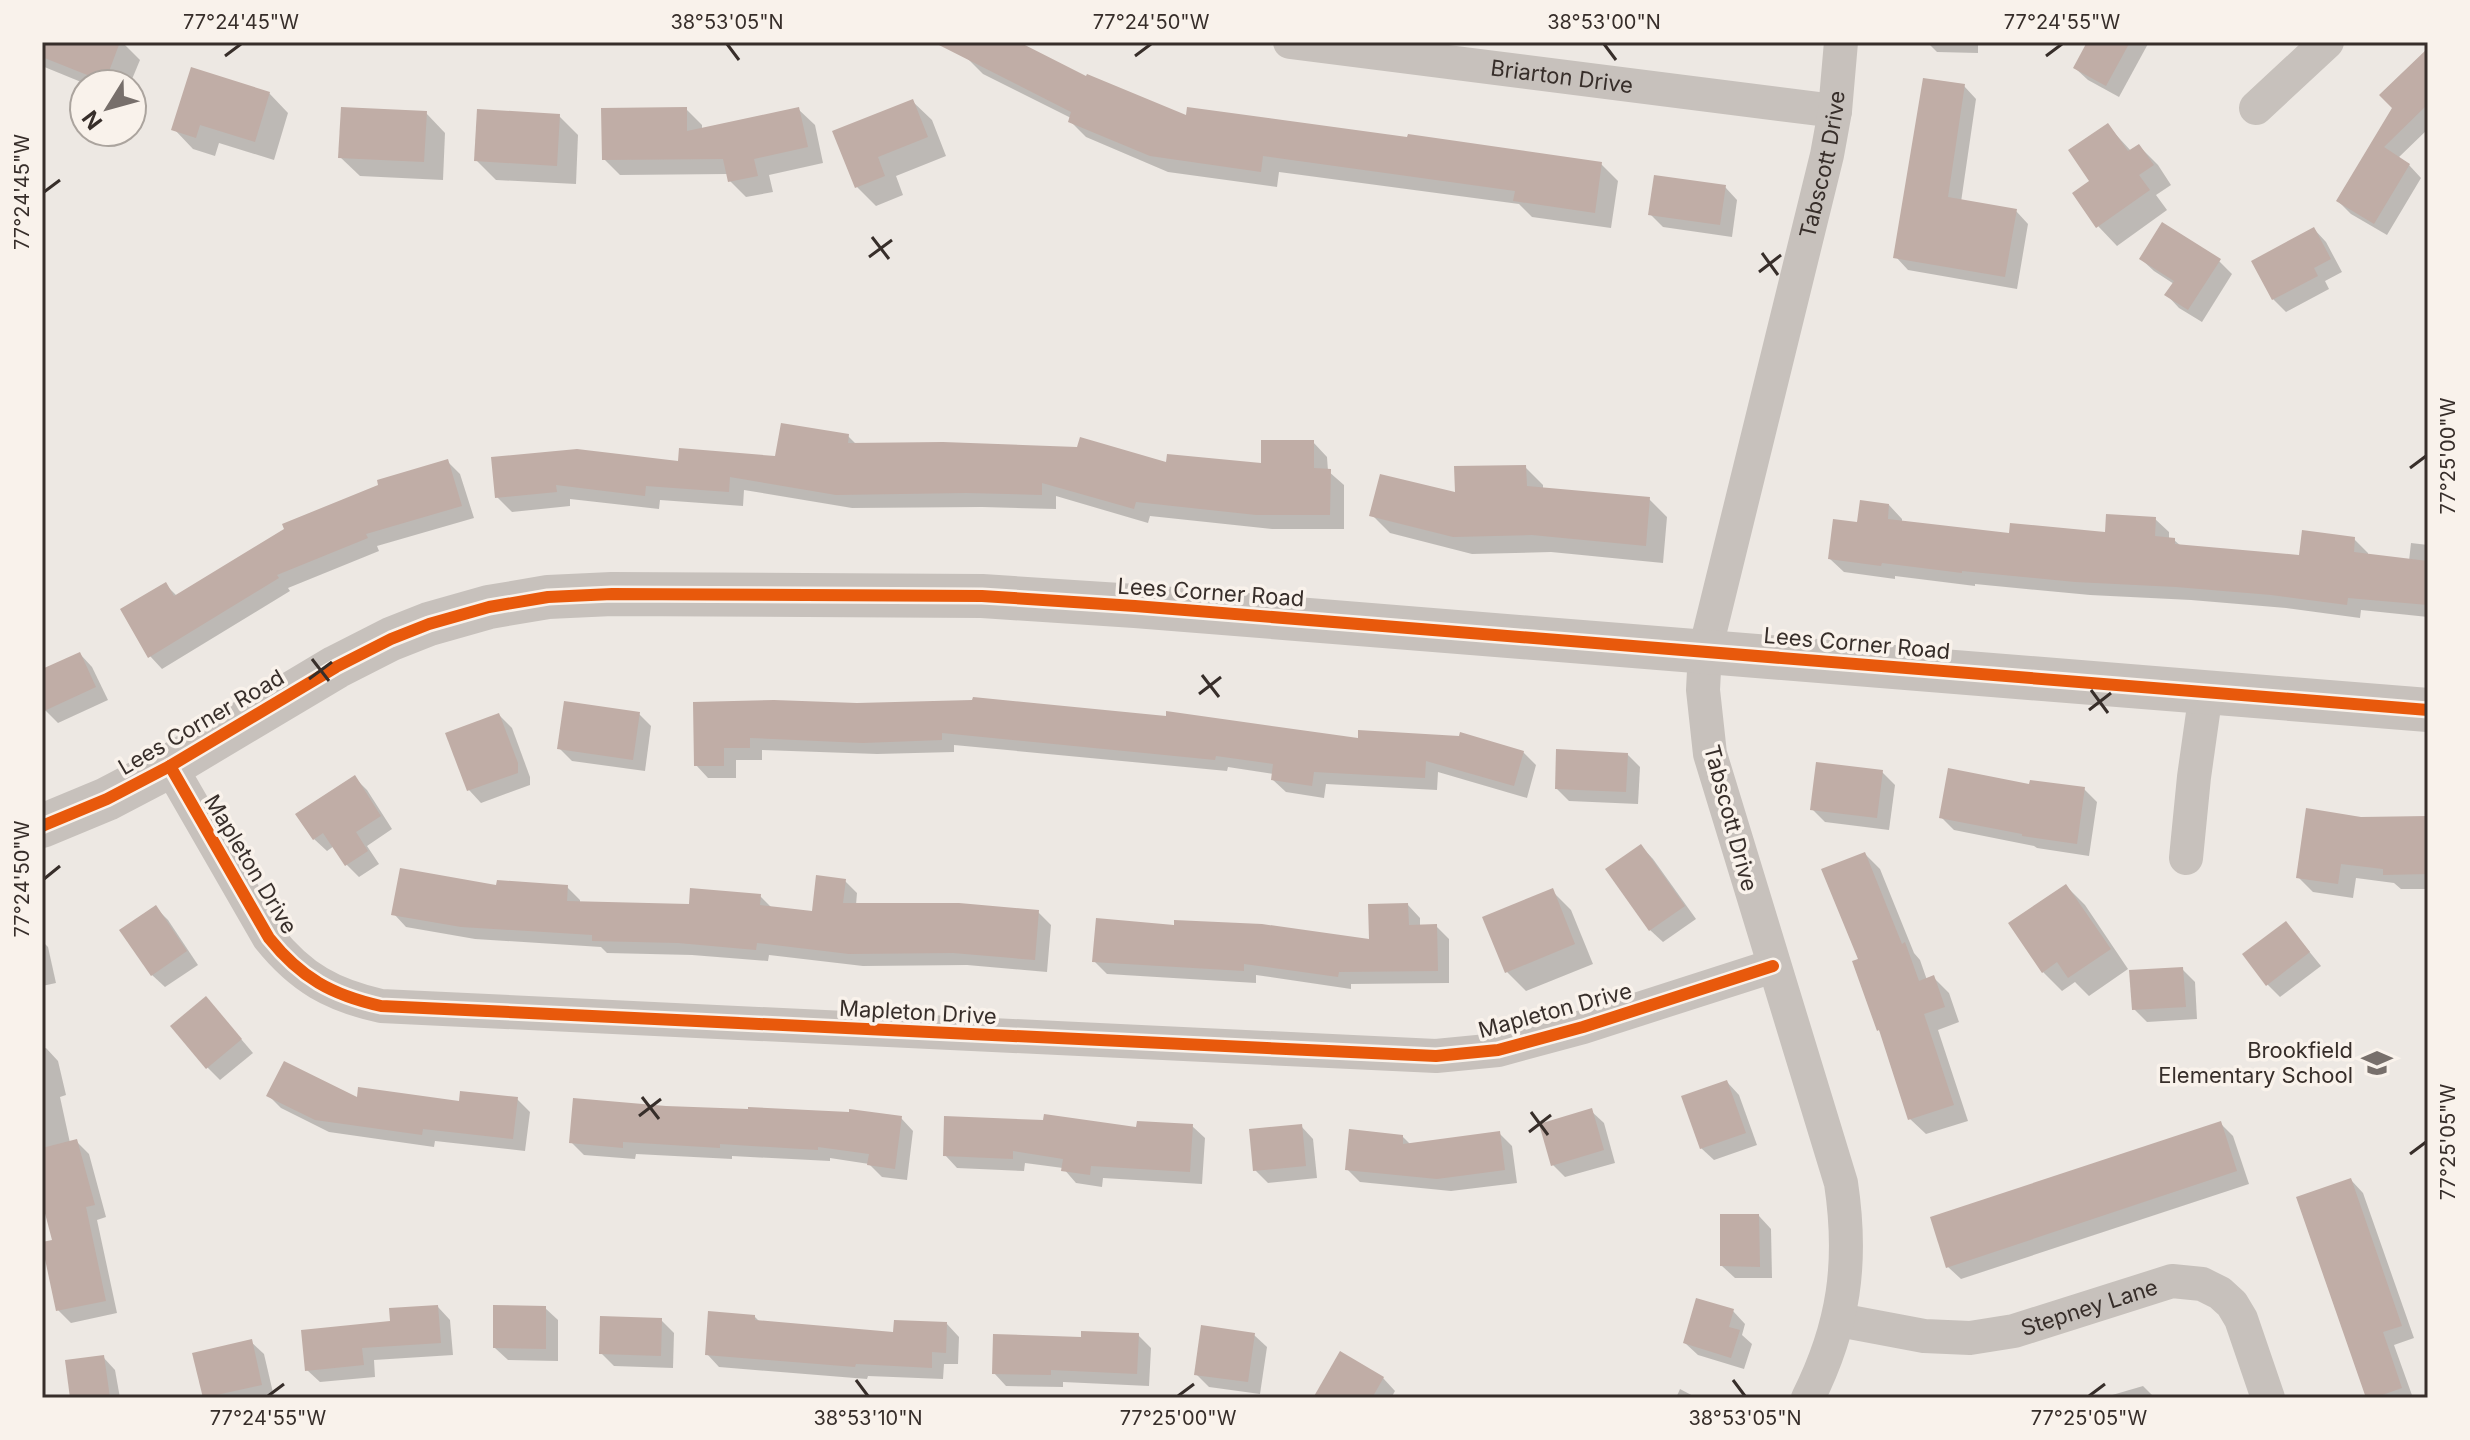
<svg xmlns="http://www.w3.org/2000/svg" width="2470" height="1440" viewBox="0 0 2470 1440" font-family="Inter,sans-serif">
<rect width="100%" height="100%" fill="#ede8e3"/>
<g fill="#0003">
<path d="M42,42H122L140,60L130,84H86L42,66Z"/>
<path d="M974,42H1015L1087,79L1188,118L1601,164L1618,181L1611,228L1532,217L1519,204L1279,172L1277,187L1168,172L1086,137L1070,121L1071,118L983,74L966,57Z"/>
<path d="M1927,42H1978V53L1937,52Z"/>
<path d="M2089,42H2149L2119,97L2088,80L2075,68Z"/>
<path d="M2428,51V129L2398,158L2409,165L2421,178L2387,235L2351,214L2338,201Z"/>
<path d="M1964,86L1976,99L1961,202L2016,211L2028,224L2017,289L1908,270L1896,257Z"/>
<path d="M269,93L288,113L274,160L219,143L215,156L193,149L174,129Z"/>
<path d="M912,101L932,120L946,156L896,176L903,195L876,206L857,187Z"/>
<path d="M686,109L702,125V130L798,109L815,125L823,163L769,175L773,192L746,197L730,181L728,174L620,175L604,159Z"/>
<path d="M426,113L445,133L443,180L360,176L340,157Z"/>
<path d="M559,116L578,135L576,184L496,180L476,160Z"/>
<path d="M2108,126L2131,151L2139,146L2158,165L2171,185L2156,195L2167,210L2117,246L2098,226L2092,181Z"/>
<path d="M1725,187L1737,200L1732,237L1663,227L1650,214Z"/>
<path d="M2314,229L2326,242L2342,272L2325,281L2329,289L2286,312L2273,299Z"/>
<path d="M2141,259L2219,261L2232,274L2202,322L2179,308L2167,295L2174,284L2154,271Z"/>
<path d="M848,436L857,445L1168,465H1263L1313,442L1327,457L1328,471L1344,485V529H1272L1150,516L1148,523L1056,496V509L982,507L852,508L744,490L743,506L660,500L659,509L570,499V506L512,512L497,497L493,459L680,463L777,458Z"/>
<path d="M447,461L460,474L474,518L377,546L379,551L288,588L290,591L162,669L150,656L165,584L177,596Z"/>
<path d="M1525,467L1543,485V489L1649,499L1667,517L1663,563L1551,552L1472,554L1390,533L1372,515L1457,495Z"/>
<path d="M1889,505L1902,519V522L2011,536L2106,534L2155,519L2169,532V539L2174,540L2181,546L2301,557L2354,539L2368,553V555L2409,561L2411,543L2428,545V617L2361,610L2360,618L2286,608L2191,600L2090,595L1975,584V586L1895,576V579L1844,572L1830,559L1859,524Z"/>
<path d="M80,654L92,667L108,700L58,723L45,710L42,704V671Z"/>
<path d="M695,704L1360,740L1523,752L1536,765L1527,798L1438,772L1437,790L1326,784L1324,798L1286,792L1273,780L1274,774L1228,767L1227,771L954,745V752L877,754L762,750V760H736V778H708L696,765Z"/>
<path d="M639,714L651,726L645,771L572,761L559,748Z"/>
<path d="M499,715L512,728L530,777V785L481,803L469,790Z"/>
<path d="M1627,754L1640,767L1638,804L1569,801L1557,789Z"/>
<path d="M1882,772L1895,785L1889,830L1825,822L1812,809Z"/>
<path d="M354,777L367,790L392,829L367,846L379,864L359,877L346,864L334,846L327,851L314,839Z"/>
<path d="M2031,787L2084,789L2097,802L2089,856L2037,848L2034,846L1954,830L1941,817Z"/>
<path d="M2428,818V889H2401L2394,883L2356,878L2353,898L2313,892L2298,877L2361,819Z"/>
<path d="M1641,846L1653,859L1696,919L1663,942L1650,930Z"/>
<path d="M1865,854L1880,869L1914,953L1920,960L1927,980L1934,978L1949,993L1959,1022L1938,1030L1968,1121L1926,1134L1910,1119L1882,1034L1879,1030L1860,961Z"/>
<path d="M845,881L857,893L856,905L1038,912L1051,925L1047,972L967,965L863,966L769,955L768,961L692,955L607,953L601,947L475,939L406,927L394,914L498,887H567L580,900V903L690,906L760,896L773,909L814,913Z"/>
<path d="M2066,886L2085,905L2128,969L2089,996L2075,982L2062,991L2043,972Z"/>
<path d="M1552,891L1571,910L1593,964L1526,991L1507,972Z"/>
<path d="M1408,905L1420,918V926H1436L1449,939V983L1351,984V989L1256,975V983L1107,974L1094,961L1371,942Z"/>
<path d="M156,908L168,920L198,965L165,987L152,975Z"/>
<path d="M2286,923L2321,966L2280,997L2267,984Z"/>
<path d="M42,941L48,947L56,983L42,986Z"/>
<path d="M2182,969L2195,982L2197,1019L2147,1022L2134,1009Z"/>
<path d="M206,998L253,1053L220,1080L207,1067Z"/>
<path d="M46,1048L58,1061L66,1095L60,1097L70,1143L76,1141L89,1154L106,1217L97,1220L117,1313L71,1323L58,1310L55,1241L42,1194V1049Z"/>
<path d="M1727,1082L1739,1095L1757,1145L1714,1160L1701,1148Z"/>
<path d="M269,1096L461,1104L517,1099L530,1112L525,1151L435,1141L434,1147L329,1132L281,1108Z"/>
<path d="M1591,1111L1604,1123L1615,1163L1565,1177L1553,1165Z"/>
<path d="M901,1118L913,1131L907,1180L882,1177L869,1164L830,1158V1161L732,1156V1159L636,1154L635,1159L584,1155L571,1142Z"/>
<path d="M2220,1123L2233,1136L2249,1184L1961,1279L1948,1267Z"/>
<path d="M1192,1126L1205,1138L1202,1184L1103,1178L1102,1187L1076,1183L1063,1168L1025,1163L1024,1171L957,1168L945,1155Z"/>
<path d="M1301,1126L1313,1139L1317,1178L1268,1183L1255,1170Z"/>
<path d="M1499,1133L1512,1146L1517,1183L1451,1191L1360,1182L1347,1169L1403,1137L1411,1145Z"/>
<path d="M2351,1180L2363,1193L2414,1338L2394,1345L2413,1398H2368Z"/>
<path d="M1759,1216L1771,1229L1772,1278H1735L1722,1266Z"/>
<path d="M438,1307L450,1320L453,1355L374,1360L375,1377L320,1382L307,1370L393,1323Z"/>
<path d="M545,1308L558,1320V1361L508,1360L495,1348Z"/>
<path d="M1733,1311L1745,1324L1742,1335L1752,1344L1744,1369L1698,1355L1685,1343Z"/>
<path d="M755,1317L760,1322L895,1334L947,1324L959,1337L958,1364H944L943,1379L868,1376L867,1379L719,1367L707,1354Z"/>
<path d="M661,1320L674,1333L673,1368L614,1366L601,1353Z"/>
<path d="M1138,1335L1151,1348L1149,1386L1063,1382V1387L1006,1386L994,1373L1083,1339Z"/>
<path d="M1254,1335L1267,1347L1260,1394L1209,1387L1196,1374Z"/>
<path d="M251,1342L264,1354L274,1397L205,1398Z"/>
<path d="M103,1357L115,1370L120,1398H72Z"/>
<path d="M1383,1378L1395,1391L1391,1398H1326Z"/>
<path d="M2143,1386L2155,1398H2102Z"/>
<path d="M1680,1389L1697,1398H1676Z"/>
</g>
<g fill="#c0ada6">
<path d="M42,42H120L105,82L42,57Z"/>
<path d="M933,42H1019L1086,76L1087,74L1186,115L1187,107L1407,137L1408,134L1602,162L1595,213L1513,201L1515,191L1263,156L1261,172L1150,156L1068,122L1071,112Z"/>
<path d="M2087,42H2130L2106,86L2073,68Z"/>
<path d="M2428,48V104L2384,147L2410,164L2374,224L2336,201L2392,108L2379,95Z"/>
<path d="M191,67L270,92L255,142L200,125L196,138L171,130Z"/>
<path d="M1923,78L1965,84L1948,197L2017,209L2005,277L1893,258Z"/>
<path d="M913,99L928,137L878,157L885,176L855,188L832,131Z"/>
<path d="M341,107L427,111L424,162L338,158Z"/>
<path d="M687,107V131L799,107L808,147L754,159L758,176L728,182L723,159L602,160L601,108Z"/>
<path d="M477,109L560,114L557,166L474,161Z"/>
<path d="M2108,123L2128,151L2139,144L2154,165L2139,175L2150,190L2096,228L2072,193L2089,181L2068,150Z"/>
<path d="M1654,175L1726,185L1720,225L1648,215Z"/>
<path d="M2162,222L2221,259L2188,310L2164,295L2174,281L2139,259Z"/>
<path d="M2314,227L2331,259L2314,268L2318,276L2272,300L2251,261Z"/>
<path d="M781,423L849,434L848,443L943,442L1077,447L1080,437L1166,462L1167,454L1261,463V440H1314V468L1331,469L1330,515H1256L1136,502L1134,509L1042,483V495L966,493L836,495L730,477L729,492L646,486L645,496L556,485L557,492L495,498L491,457L577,449L678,461L679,448L775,456Z"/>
<path d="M448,459L462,506L366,534L368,538L277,575L279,578L148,658L120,609L166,582L174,596L284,529L282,524L378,485L377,480Z"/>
<path d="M1526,465L1527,486L1650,497L1646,546L1532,535L1453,537L1369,516L1380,474L1455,492L1454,466Z"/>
<path d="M1860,500L1889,504L1888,519L2009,533L2010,523L2105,532L2106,514L2156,517L2155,536L2175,538V544L2299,555L2302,530L2355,537L2354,552L2428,561V605L2348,598L2347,605L2271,595L2176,587L2075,582L1962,571V573L1882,563L1881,566L1828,559L1833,519L1857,522Z"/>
<path d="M80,652L96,687L42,712V669Z"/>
<path d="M973,697L1166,716V711L1358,738V730L1459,736L1460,732L1524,751L1514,786L1426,761L1425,778L1314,772L1312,786L1271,780L1273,764L1216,756L1215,760L942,733V740L863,743L750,738V748H724V766H694L693,702L774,700L857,703L972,700Z"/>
<path d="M564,701L640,712L633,760L557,749Z"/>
<path d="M499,713L518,763V773L467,791L445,733Z"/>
<path d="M1556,749L1628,753L1626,792L1555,789Z"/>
<path d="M1816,762L1883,770L1877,818L1810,810Z"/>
<path d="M1948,768L2029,784L2030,780L2085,787L2077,844L2022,836V834L1939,818Z"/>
<path d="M355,775L381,816L356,832L368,851L345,866L323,833L313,840L295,814Z"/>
<path d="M2306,808L2361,817L2428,816V874L2383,875V869L2341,864L2338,884L2296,878Z"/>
<path d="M1641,844L1685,906L1649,931L1605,869Z"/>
<path d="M1865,852L1902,944L1905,942L1919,981L1934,975L1945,1007L1924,1014L1954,1105L1908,1120L1879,1030L1877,1031L1852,961L1858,959L1821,869Z"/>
<path d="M400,868L496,885L497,880L568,885L567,901L689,904L690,888L761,894L760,905L812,911L816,875L846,879L843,903H959L1039,910L1035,960L953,953L849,954L757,943L756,950L678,943L592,941V935L461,927L391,915Z"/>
<path d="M2066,884L2111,949L2068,978L2057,962L2042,973L2008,923Z"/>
<path d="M1553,888L1575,944L1505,973L1482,917Z"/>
<path d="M1408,903L1409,925L1437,924L1438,971L1339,972L1338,977L1244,964V971L1092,962L1096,918L1174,925V920L1262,924L1369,939L1368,904Z"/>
<path d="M156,905L187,951L151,976L119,930Z"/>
<path d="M2286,921L2310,952L2266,986L2242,954Z"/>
<path d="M2183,967L2186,1007L2132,1010L2129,970Z"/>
<path d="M206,996L242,1039L206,1069L170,1026Z"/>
<path d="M284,1061L357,1097L358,1087L459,1101L460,1091L518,1097L513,1139L423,1129L422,1135L315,1120L266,1096Z"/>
<path d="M1727,1080L1746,1133L1700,1149L1681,1096Z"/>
<path d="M573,1098L666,1106L748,1109V1107L849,1112V1109L902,1116L895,1169L867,1165L869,1154L818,1147V1150L720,1144V1148L623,1142V1148L569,1143Z"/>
<path d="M1592,1108L1604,1150L1551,1166L1539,1124Z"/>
<path d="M1044,1114L1136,1127L1137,1121L1193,1124L1190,1172L1091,1166L1090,1175L1061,1171L1063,1159L1013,1151V1159L943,1156L944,1116L1043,1120Z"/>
<path d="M2221,1121L2237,1171L1946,1268L1930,1217Z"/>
<path d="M1302,1124L1306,1166L1253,1171L1249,1129Z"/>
<path d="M1349,1129L1403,1135V1144L1500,1131L1505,1170L1437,1179L1345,1170Z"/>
<path d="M77,1139L95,1205L86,1207L106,1301L56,1311L42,1245V1242L52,1240L42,1202V1148Z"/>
<path d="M2351,1178L2402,1326L2383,1332L2402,1388L2374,1398H2366L2296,1197Z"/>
<path d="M1720,1214H1759L1760,1267L1720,1266Z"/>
<path d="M1696,1298L1734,1309L1729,1327L1740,1330L1731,1358L1683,1343Z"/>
<path d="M438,1305L441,1343L362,1348L364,1365L305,1371L301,1330L390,1321L389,1308Z"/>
<path d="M493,1305L546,1306V1349L493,1348Z"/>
<path d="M708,1311L755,1315V1320L893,1332L894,1320L947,1322L946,1353L932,1352V1368L856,1364L855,1367L705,1355Z"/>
<path d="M600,1316L662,1318L661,1356L599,1354Z"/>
<path d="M1201,1325L1255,1333L1248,1382L1194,1375Z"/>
<path d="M1081,1331L1139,1333L1137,1374L1051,1370V1375L992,1374L993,1334L1081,1337Z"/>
<path d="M252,1339L262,1385L203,1398L192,1353Z"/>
<path d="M1340,1351L1384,1377L1372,1398H1313Z"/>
<path d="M104,1355L110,1398H70L65,1360Z"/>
</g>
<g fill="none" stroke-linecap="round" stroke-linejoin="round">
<g stroke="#c7c1bc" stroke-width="34">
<path id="s1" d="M1290,42L1835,111"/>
<path d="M2256,108L2327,42"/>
<path d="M170,766L269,938C301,978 332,995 381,1006L1436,1056L1498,1050L1583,1027L1773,966"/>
<path d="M2186,858L2194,777L2206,692"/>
<path id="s2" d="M1839,1320L1924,1336L1970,1338L2014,1331L2172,1281L2202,1284L2220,1293L2232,1304L2241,1319L2268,1398"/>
<path id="s3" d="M1808,1398C1844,1326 1853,1263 1841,1183L1710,754L1703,690L1705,651L1827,155L1835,111L1841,42"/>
</g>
<path stroke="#c7c1bc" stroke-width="44" d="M42,826L107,799L170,766L336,667L391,639L429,624L489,607L548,597L612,594L982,596L1135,606L2428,710"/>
<g stroke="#f9f2eb" stroke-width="17">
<g id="cycleway">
<path d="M170,766L269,938C301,978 332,995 381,1006L1436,1056L1498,1050L1583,1027L1773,966"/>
<path d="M42,826L107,799L170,766L336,667L391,639L429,624L489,607L548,597L612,594L982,596L1135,606L2428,710"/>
</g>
</g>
<use href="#cycleway" stroke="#e8590c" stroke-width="12"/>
</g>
<path fill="none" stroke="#372e2a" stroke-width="3" d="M727,44L739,60M1604,44L1616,60M225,56L241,44M1135,56L1151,44M2046,56L2062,44M44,192L60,180M872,237L889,259M1762,253L1778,275M869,257L892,240M1759,272L1781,255M2410,468L2426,456M312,659L329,681M1202,675L1219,697M309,679L332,662M2091,690L2108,713M1199,694L1221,677M2089,710L2111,693M44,879L60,866M642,1097L659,1119M1531,1112L1548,1135M639,1116L661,1099M1529,1132L1551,1115M2410,1154L2426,1142M856,1380L868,1396M1733,1380L1745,1396M268,1396L284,1384M1178,1396L1194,1384M2089,1396L2105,1384"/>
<defs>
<g id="school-bare" transform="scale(2.4)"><path d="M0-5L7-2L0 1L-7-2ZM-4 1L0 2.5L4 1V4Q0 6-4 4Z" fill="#776f6b" stroke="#f9f2eb" stroke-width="2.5" paint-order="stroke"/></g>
</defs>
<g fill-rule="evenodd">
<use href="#school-bare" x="2377" y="1063"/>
</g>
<g text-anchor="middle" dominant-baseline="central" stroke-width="7" stroke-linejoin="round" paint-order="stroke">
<g font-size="22" fill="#372e2a" stroke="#f9f2eb">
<text stroke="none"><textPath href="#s1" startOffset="274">Briarton Drive</textPath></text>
<text stroke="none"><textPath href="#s3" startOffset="1274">Tabscott Drive</textPath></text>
<text transform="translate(1211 592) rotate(4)">Lees Corner Road</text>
<text transform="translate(1857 643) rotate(5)">Lees Corner Road</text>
<text transform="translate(201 722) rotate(-30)">Lees Corner Road</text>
<text transform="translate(1731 818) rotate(75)">Tabscott Drive</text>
<text transform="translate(251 864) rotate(59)">Mapleton Drive</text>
<text transform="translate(1555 1010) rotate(-15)">Mapleton Drive</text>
<text transform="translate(918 1012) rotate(3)">Mapleton Drive</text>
<text stroke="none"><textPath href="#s2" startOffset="256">Stepney Lane</textPath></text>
</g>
<g font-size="22" fill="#372e2a" stroke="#f9f2eb" text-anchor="end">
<text x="2353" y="1050">Brookfield<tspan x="2353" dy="25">Elementary School</tspan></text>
</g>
</g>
<rect width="2470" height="1440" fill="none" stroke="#f9f2eb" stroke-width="88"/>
<g transform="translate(108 108) rotate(233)"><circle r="38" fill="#f9f2eb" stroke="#aba49e" stroke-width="2"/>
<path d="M0-6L14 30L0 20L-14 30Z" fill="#776f6b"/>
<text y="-12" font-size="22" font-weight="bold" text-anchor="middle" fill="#372e2a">N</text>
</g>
<rect x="44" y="44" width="2382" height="1352" fill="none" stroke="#372e2a" stroke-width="3"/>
<g font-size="20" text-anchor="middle" fill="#372e2a">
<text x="241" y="29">77°24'45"W</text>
<text x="727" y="29">38°53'05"N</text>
<text x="1151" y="29">77°24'50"W</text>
<text x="1604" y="29">38°53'00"N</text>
<text x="2062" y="29">77°24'55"W</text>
<text transform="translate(22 192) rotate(-90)" y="7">77°24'45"W</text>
<text transform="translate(2448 456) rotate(-90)" y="7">77°25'00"W</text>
<text transform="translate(22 879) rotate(-90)" y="7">77°24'50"W</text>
<text transform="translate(2448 1142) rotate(-90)" y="7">77°25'05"W</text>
<text x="268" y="1425">77°24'55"W</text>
<text x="868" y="1425">38°53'10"N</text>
<text x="1178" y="1425">77°25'00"W</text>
<text x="1745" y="1425">38°53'05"N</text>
<text x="2089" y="1425">77°25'05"W</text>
</g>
</svg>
